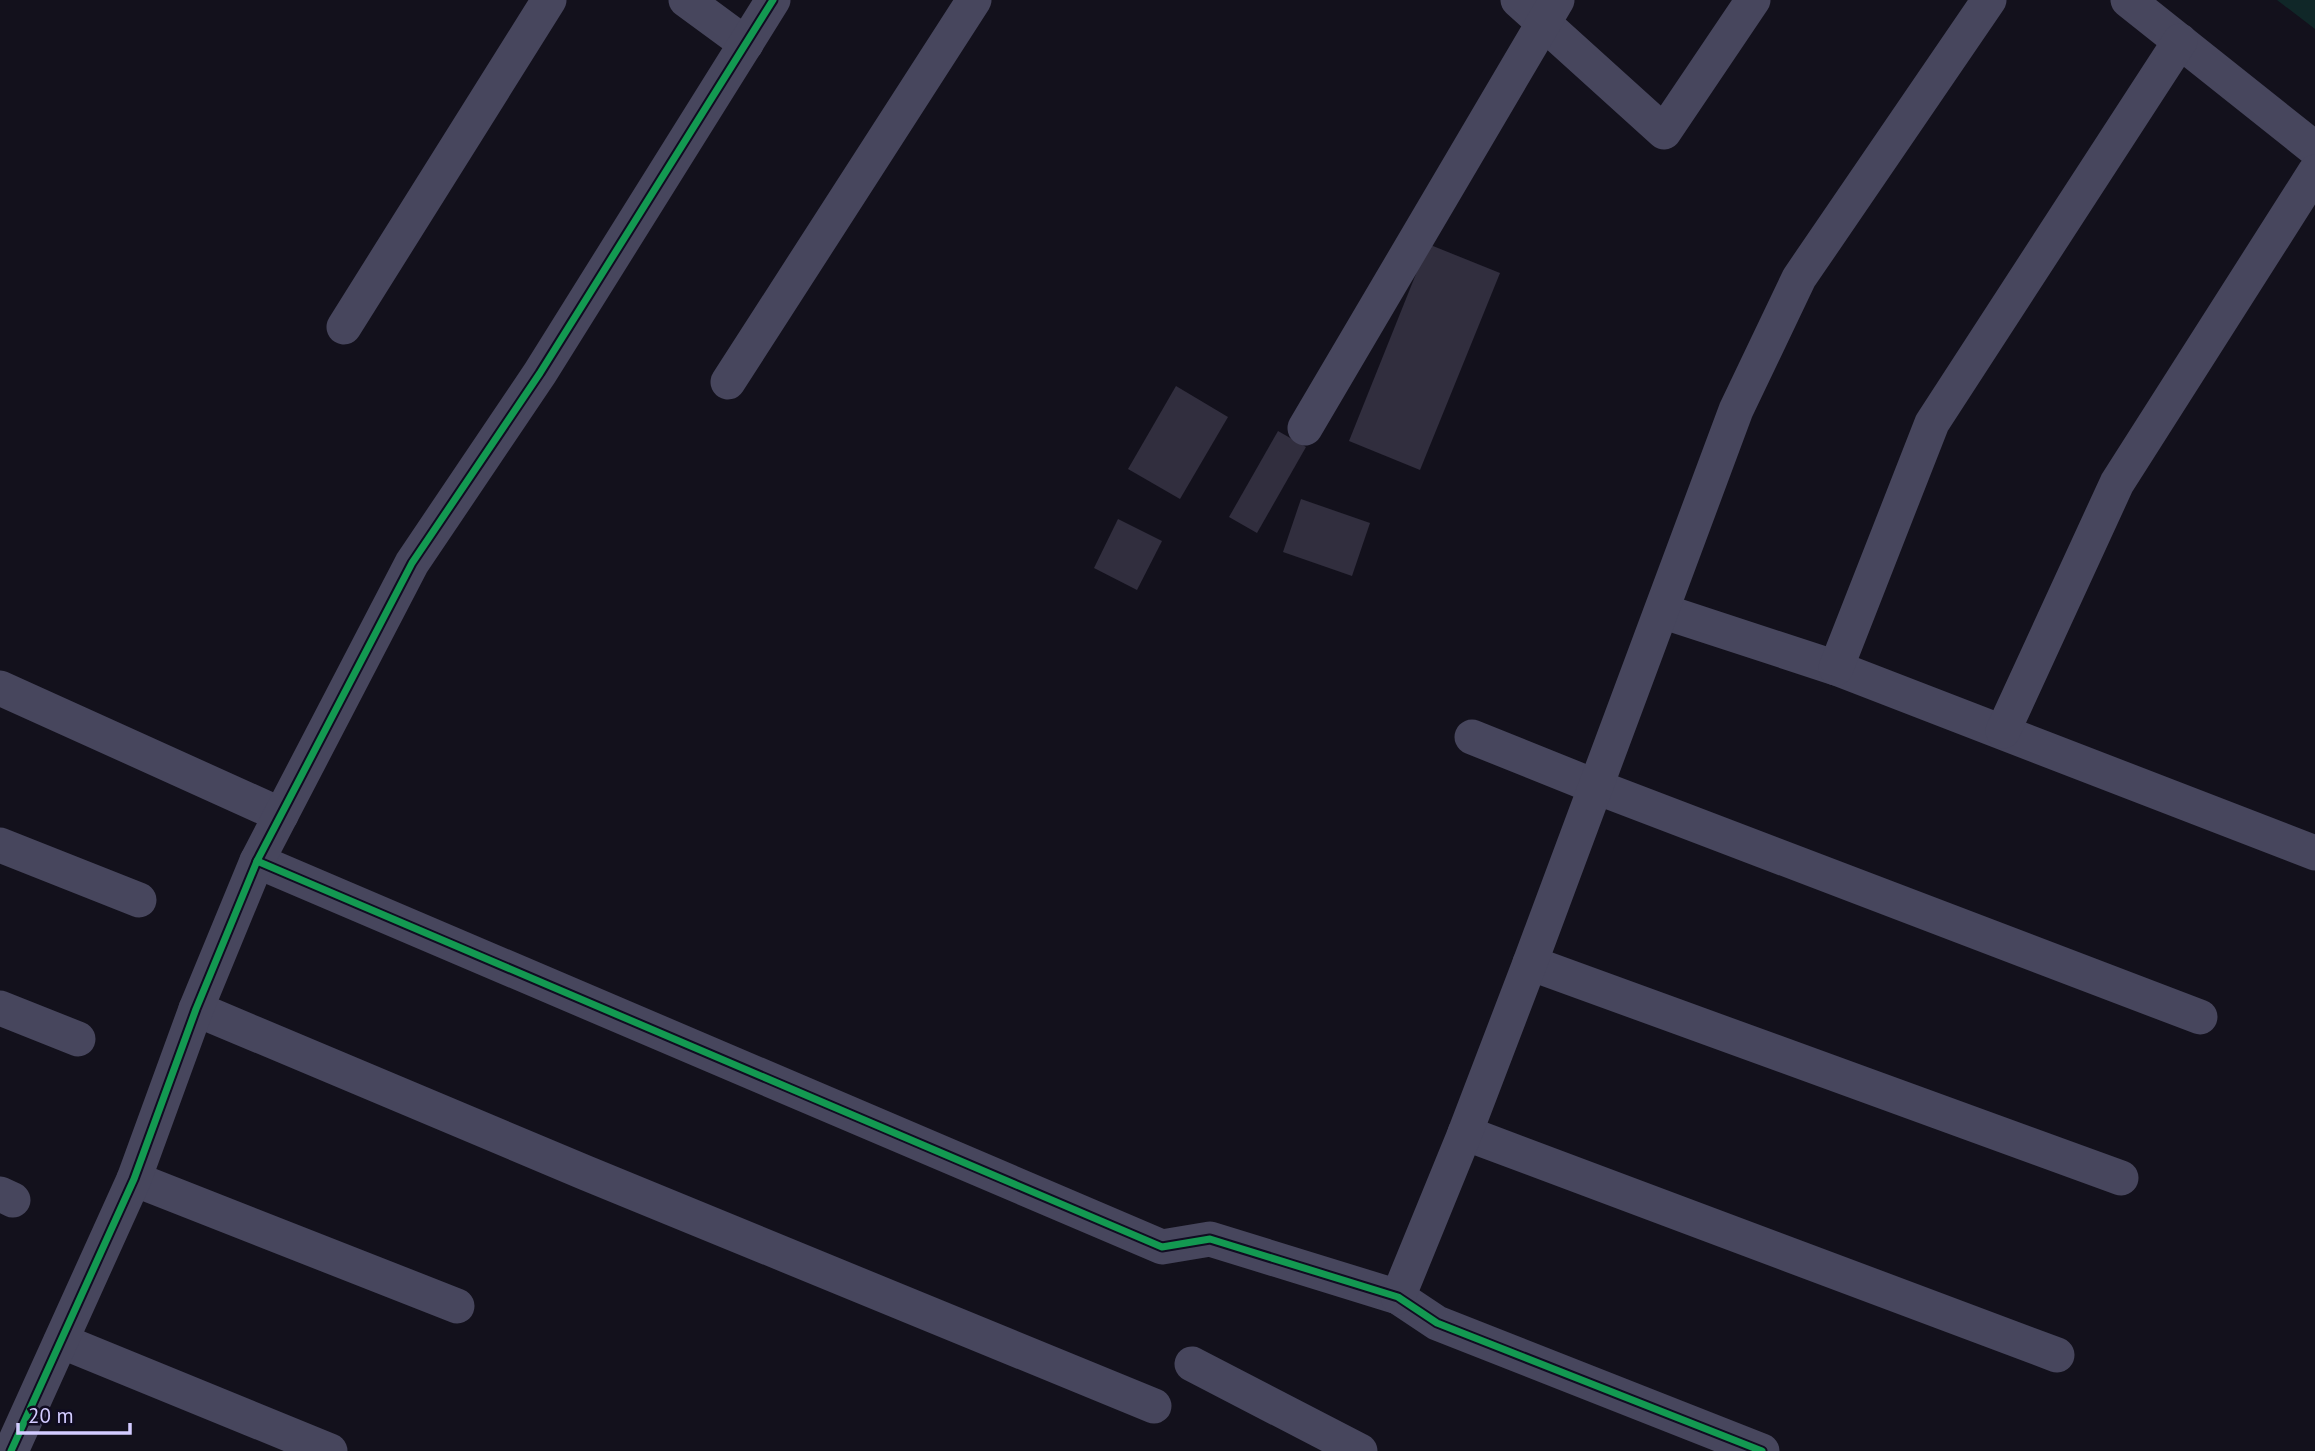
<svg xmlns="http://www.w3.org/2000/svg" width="2315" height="1451" viewBox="0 0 2315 1451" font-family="'PT Sans',sans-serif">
<rect width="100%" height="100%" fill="#13111c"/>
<path fill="#102728" d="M2277,0H2315V29Z"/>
<g fill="#312e3e">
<path d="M1428,244L1500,273L1420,470L1349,441Z"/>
<path d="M1176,386L1228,417L1180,499L1128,469Z"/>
<path d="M1278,431L1306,447L1257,533L1229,517Z"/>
<path d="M1301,499L1370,523L1352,576L1283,552Z"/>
<path d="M1118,519L1162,541L1137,590L1094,568Z"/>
</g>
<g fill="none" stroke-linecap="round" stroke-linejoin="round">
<g stroke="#47465d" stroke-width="35">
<path d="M686,0L746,44"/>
<path d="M1518,0L1664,132L1753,0"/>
<path d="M2128,0L2315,149"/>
<path d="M344,327L549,0"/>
<path d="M728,382L974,0"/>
<path d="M1305,428L1557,0"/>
<path d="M1662,611L1836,668L2315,853"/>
<path d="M1836,668L1932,423L2180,41"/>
<path d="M0,688L281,815"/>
<path d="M2003,731L2117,483L2315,172"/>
<path d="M1472,737L1594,786L2200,1017"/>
<path d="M0,845L139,900"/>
<path d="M257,861L1162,1247L1210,1239L1398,1297L1437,1323L1762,1451"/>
<path d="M1530,963L2121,1178"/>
<path d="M0,1008L78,1039"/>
<path d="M196,1009L586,1173L1154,1406"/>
<path d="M1465,1133L2057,1355"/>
<path d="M134,1179L457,1306"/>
<path d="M0,1194L13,1200"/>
<path d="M1398,1297L1465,1133L1530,963L1736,410L1799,278L1989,0"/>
<path d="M61,1341L330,1451"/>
<path d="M1192,1364L1360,1451"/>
<path d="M11,1451L134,1179L196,1009L257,861L412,563L540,373L773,0"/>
</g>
<g stroke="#100c21" stroke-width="11">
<g id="cycleway">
<path d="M257,861L1162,1247L1210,1239L1398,1297L1437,1323L1762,1451"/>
<path d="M11,1451L134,1179L196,1009L257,861L412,563L540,373L773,0"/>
</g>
</g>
<use href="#cycleway" stroke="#139951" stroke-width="7"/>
</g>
<path d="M18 1423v10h112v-10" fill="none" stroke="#d3ccff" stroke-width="3.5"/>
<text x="28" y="1423" font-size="21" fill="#d3ccff" stroke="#100c21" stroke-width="5" paint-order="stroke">20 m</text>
</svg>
